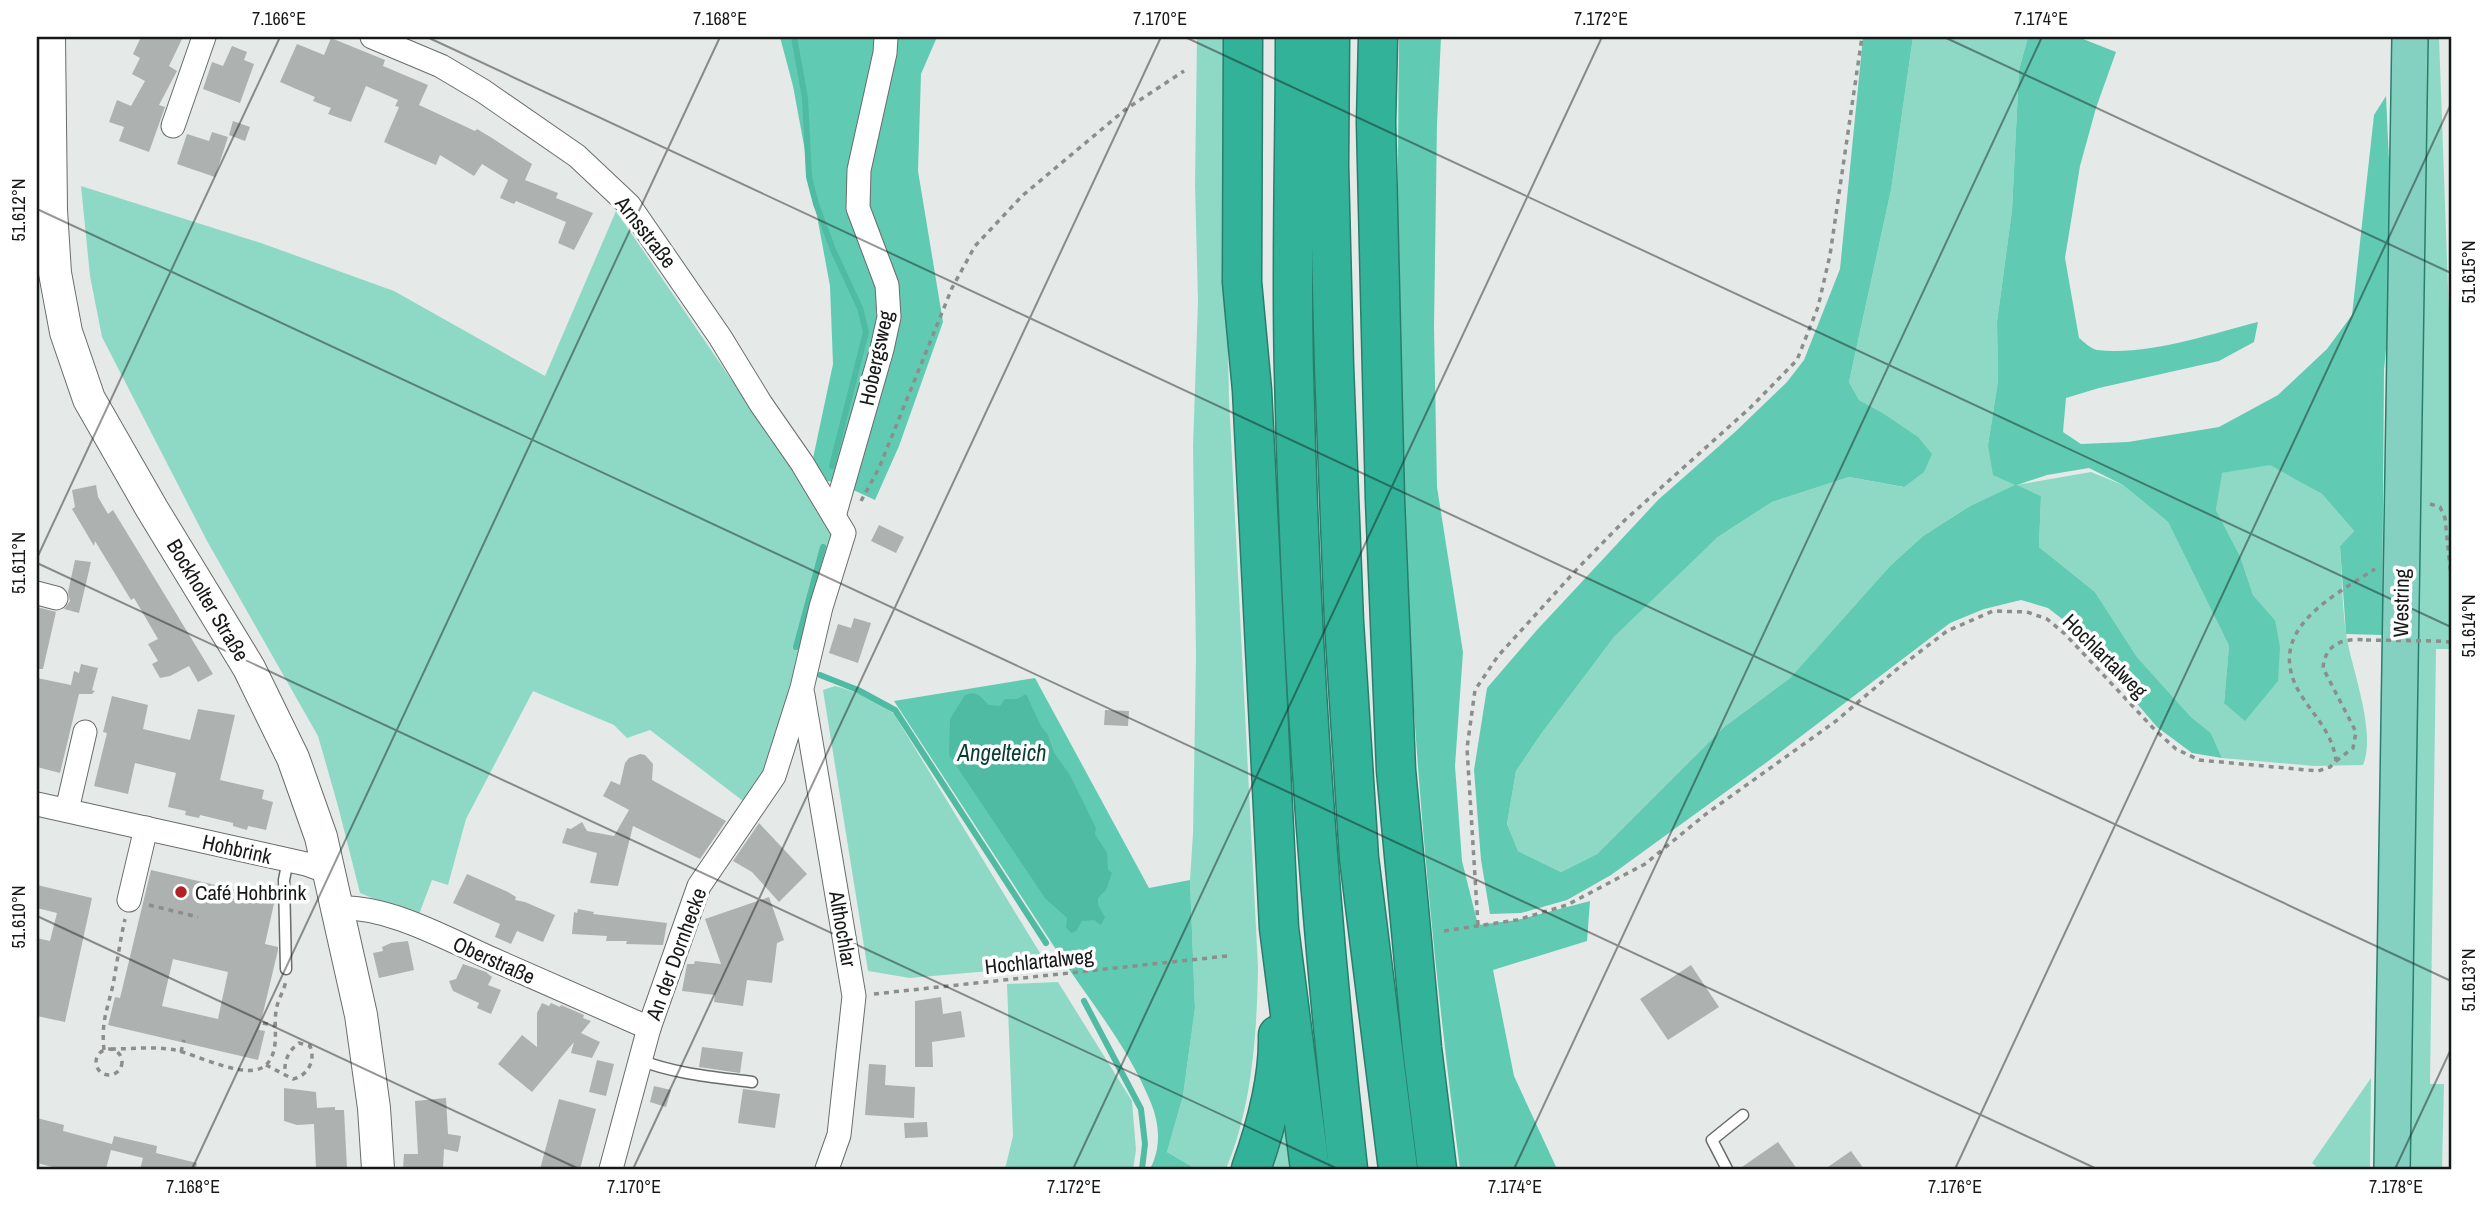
<svg xmlns="http://www.w3.org/2000/svg" width="2488" height="1206" viewBox="0 0 2488 1206" font-family="'Archivo Narrow',sans-serif">
<rect width="100%" height="100%" fill="#e5eae8"/>
<g fill="#8ed9c5">
<path d="M1197,37H1226L1225,203L1229,399L1258,967C1257,1033 1252,1108 1226,1169H1196L1167,1152L1183,1096L1195,1008L1190,880L1193,833L1196,656L1193,447L1198,301L1195,185Z"/>
<path d="M1913,37H2028L2019,70L2012,210L1997,322L1998,381L1988,445L2016,485L2091,472L2123,485L2168,522L2229,646L2224,703L2275,620L2253,595L2240,556L2216,510L2221,473L2270,464L2322,494L2354,531L2340,546C2342,575 2342,604 2346,633C2351,668 2377,731 2363,765L2314,766L2222,758L2211,733L2191,717L2137,657L2095,592L2039,547L2041,496L2016,485L1970,506L1923,536L1890,566L1790,678L1724,727L1597,854L1561,872L1518,851L1507,824L1516,771L1541,734L1614,637L1718,537L1772,502L1849,477L1903,487L1881,412L1859,400L1849,382L1891,190Z"/>
<path d="M2428,37H2439L2451,371V649H2436L2430,1084H2444L2442,1169H2409Z"/>
<path d="M81,186L261,243L394,291L545,376L616,211L830,524L833,543L764,781L747,804L650,730L627,738L614,725L533,691L466,819L448,885L432,880L418,917L360,893L338,806L318,736L207,541L102,337L90,276Z"/>
<path d="M835,686C858,692 876,700 894,714L1048,966L910,978L868,971L823,690Z"/>
<path d="M1058,982L1132,1101L1136,1150L1133,1169H1005L1013,1136L1007,984Z"/>
<path d="M2371,1078L2370,1169H2319L2312,1163Z"/>
<path d="M1285,1126L1296,1169H1269Z"/>
</g>
<g fill="#60cbb2">
<path d="M780,37H937L921,74L918,171L943,322L899,446L875,500L836,482L818,480L812,463L833,364L830,286L793,86Z"/>
<path d="M1399,37H1441L1437,124L1434,327L1437,487L1463,652L1455,766L1462,861L1478,925L1517,920L1590,901L1587,941L1493,970L1514,1076L1557,1169H1460C1424,898 1403,624 1399,351C1397,246 1398,141 1399,37Z"/>
<path d="M1863,37H1913L1891,190L1849,382L1859,400L1881,412L1918,437L1932,454L1924,472L1904,487L1849,477L1772,502L1718,537L1614,637L1541,734L1516,771L1507,824L1518,851L1561,872L1597,854L1724,727L1790,678L1890,566L1923,536L1970,506L2015,485L1993,475L1988,445L1998,381L1997,322L2012,210L2019,70L2028,37H2083V39L2116,52L2096,108L2080,166L2065,258L2079,338C2084,342 2091,349 2097,350C2146,356 2211,334 2258,322L2254,342L2219,361L2099,388L2066,398L2063,432L2081,444L2128,442L2219,427L2278,395L2327,349L2352,315L2374,115L2386,96L2394,267L2384,370L2382,635L2346,634L2340,546L2354,531L2322,494L2270,465L2222,473L2216,510L2240,556L2253,595L2275,620L2280,647L2278,681L2245,721L2224,703L2229,646L2168,522L2123,485L2089,468L2047,475L2017,485L2041,496L2039,547L2095,592L2137,657L2191,717L2211,733L2222,758L2192,753L2157,727L2070,625L2048,608L2021,600L1984,609L1950,623L1767,762L1611,875L1567,900L1521,913L1490,914L1481,860L1474,770L1487,688L1537,630L1658,500L1735,432L1787,382L1804,360L1840,269Z"/>
<path d="M1035,678L1149,888L1190,880L1195,1008L1183,1096L1167,1152L1196,1169H1150C1161,1148 1160,1125 1151,1103C1129,1048 1091,1003 1059,954C1004,870 949,785 894,701Z"/>
</g>
<path fill="#4ebba2" d="M973,693L979,695L989,705L1000,706L1005,699H1017L1026,694L1041,726L1048,735L1054,753L1070,775L1096,828L1095,834L1107,853L1108,870L1112,873L1106,890L1098,898V905L1105,917L1101,925L1094,920L1082,921L1076,931L1071,933L1066,927L1067,918L1045,898L949,755L950,719L965,695Z"/>
<g fill="none" stroke-linecap="round" stroke-linejoin="round">
<g stroke="#4ebba2" stroke-width="6">
<path d="M794,37L805,98L809,177L816,204L833,250L860,308L866,332L832,466"/>
<path d="M796,647L823,547"/>
<path d="M820,675L858,690L895,710L1046,943"/>
<path d="M1084,1001L1141,1109L1145,1144L1142,1169"/>
</g>
</g>
<g fill="#adb1b0" fill-rule="evenodd">
<path d="M141,37H183L169,66L177,71L159,105L165,107L149,152L119,141L124,127L109,122L117,100L131,106L145,81L132,74L140,58L133,54Z"/>
<path d="M331,38L385,60L383,66L428,85L419,105L475,131L477,129L492,138L532,164L525,180L558,193L556,198L593,213L574,250L558,243L566,222L516,201L514,204L500,198L508,180L482,164L474,176L440,155L436,165L384,142L399,107L395,106L398,100L366,86L351,122L328,114L331,108L313,101L315,97L280,82L297,44L324,55Z"/>
<path d="M232,46L247,52L244,60L254,64L240,103L203,89L212,62L223,66Z"/>
<path d="M233,121L250,127L245,141L229,135Z"/>
<path d="M212,132L228,137L215,177L177,164L187,134L209,141Z"/>
<path d="M96,485L98,497L108,514L113,510L213,674L198,682L189,666L170,676L160,678L152,664L158,661L148,644L158,639L134,598L131,600L95,541L94,546L72,509L75,507L72,490Z"/>
<path d="M879,525L904,537L896,553L871,541Z"/>
<path d="M75,560L91,562L79,613L64,609L70,601L68,592Z"/>
<path d="M37,607L56,612L43,669H37Z"/>
<path d="M854,618L871,623L858,663L829,653L838,624L851,628Z"/>
<path d="M81,664L98,668L92,690L95,691L92,694H79L60,773L37,767V678L71,685L74,671L79,673Z"/>
<path d="M112,696L148,705L143,729L190,740L198,709L235,715L220,780L264,790L262,799L273,802L266,830L248,826L247,830L233,826V823L200,815L199,818L185,815L186,811L168,807L176,773L135,763L128,794L94,786L107,733L103,732Z"/>
<path d="M1105,710L1129,711L1128,726L1104,725Z"/>
<path d="M640,754L645,755L653,764L652,780L726,821L700,859L633,826L618,886L590,883L597,853L562,843L567,828L571,829L582,822L587,831L614,836L629,810L603,796L611,781L620,785L625,763L629,758Z"/>
<path d="M759,823L807,874L779,902L752,872L733,861Z"/>
<path d="M151,870L275,899L265,944L278,947V950L259,1030L265,1031L258,1060L108,1025L115,997L120,998ZM173,959L228,972L218,1019L162,1006Z"/>
<path d="M467,874L508,892L516,897L515,900L525,902L555,915L543,942L517,931L511,944L502,940L495,937L500,924L453,903Z"/>
<path d="M37,885L92,898L65,1022L37,1016V938L50,941L57,913L37,908Z"/>
<path d="M769,897L784,940L777,943L772,983L747,980L743,1006L714,1002L715,995L682,991L687,964H694L695,961L721,964L705,919Z"/>
<path d="M578,909L594,912L593,914L667,923L663,945L626,944L627,941H606L607,936L572,934L574,912L577,913Z"/>
<path d="M408,941L414,970L379,978L373,953L383,951L382,947L391,943Z"/>
<path d="M463,964L486,972L492,977L488,985L501,990L491,1014L477,1008L479,1003L453,991L449,981L456,979Z"/>
<path d="M1691,965L1719,1007L1668,1040L1640,999Z"/>
<path d="M941,997L943,1014L961,1011L965,1037L932,1042L933,1067H915V1001Z"/>
<path d="M542,1003L549,1006L551,1003L560,1007L561,1005L584,1015L583,1018L591,1021L581,1033L600,1042L592,1058L571,1053L574,1042L532,1092L498,1064L522,1035L537,1047V1013Z"/>
<path d="M702,1047L743,1052L740,1073L699,1067Z"/>
<path d="M597,1060L614,1064L606,1096L589,1092Z"/>
<path d="M869,1064L886,1065L885,1085L915,1087L914,1118L865,1115Z"/>
<path d="M654,1086L671,1090L666,1107L650,1102Z"/>
<path d="M284,1088L316,1092L317,1108L335,1107V1110H344L347,1169H316L314,1124L297,1125L284,1121Z"/>
<path d="M743,1089L780,1094L775,1128L738,1123Z"/>
<path d="M446,1098L448,1134L461,1136L458,1152L444,1149L443,1169H403L404,1154H418L415,1101Z"/>
<path d="M559,1099L596,1109L580,1169H540Z"/>
<path d="M37,1118L64,1125L63,1131L112,1144L114,1136L157,1146L156,1153L197,1163L196,1169H140L143,1158L111,1150L106,1169H60L37,1163Z"/>
<path d="M927,1122L928,1137L905,1138L904,1123Z"/>
<path d="M1778,1142L1797,1169H1739Z"/>
<path d="M1851,1151L1864,1169H1825Z"/>
</g>
<g fill="none" stroke-linecap="round" stroke-linejoin="round">
<g stroke="#686c6b" stroke-width="13">
<g id="lane">
<path d="M286,969L284,880L288,860"/>
<path d="M640,1060C675,1074 714,1077 752,1082"/>
<path d="M1727,1169L1712,1140L1743,1115"/>
</g>
</g>
<g stroke="#686c6b" stroke-width="25">
<g id="street">
<path d="M372,37L441,66L483,91L577,156L629,205L720,337L761,404L802,463L844,533L821,607L802,688L774,776L699,886L649,1028L611,1169"/>
<path d="M173,126L204,37"/>
<path d="M834,516L882,349L889,317L887,285L858,208L859,170L885,53L886,37"/>
<path d="M37,593L56,598"/>
<path d="M803,695L854,996L839,1135L827,1169"/>
<path d="M37,804L306,864L328,872"/>
<path d="M67,810L85,732"/>
<path d="M129,900L146,828"/>
<path d="M336,908C387,905 445,938 492,959C544,982 596,1005 649,1028"/>
</g>
</g>
<g stroke="#686c6b" stroke-width="34">
<path id="secondary" d="M49,37L51,210L55,273L66,332L89,399L152,509L249,668L293,758L321,837L361,1015L374,1108L378,1169"/>
</g>
<g stroke="#297d6c" stroke-width="38">
<path id="primary" d="M2392,1169L2410,37"/>
</g>
<g stroke="#297d6c" stroke-width="41">
<g id="highway">
<path d="M1243,37L1242,282L1252,390L1279,928L1310,1169"/>
<path d="M1295,37C1295,149 1291,261 1294,373C1300,639 1318,905 1348,1169"/>
<path d="M1330,37L1329,165L1334,366L1344,622L1359,858L1398,1169"/>
<path d="M1378,37L1376,123L1385,500L1396,770L1422,1048L1437,1169"/>
<path d="M1251,1169C1266,1127 1279,1080 1278,1035"/>
</g>
</g>
<g stroke="#8b8e8d" stroke-width="3.5" stroke-dasharray="5 5" stroke-linecap="butt">
<path d="M861,501L879,468L952,288L975,246L1022,196L1126,109L1184,71"/>
<path d="M2430,504L2440,507L2445,518L2451,577"/>
<path d="M2436,641L2451,642"/>
<path d="M2336,761L2353,748L2356,732L2323,668C2325,643 2344,638 2366,640"/>
<path d="M149,905L198,917"/>
<path d="M1478,925L1467,748L1475,690L1498,656L1578,568L1625,520L1751,407L1797,360L1818,307L1830,255L1862,37"/>
<path d="M1444,931L1517,920L1567,905L1645,864L1706,814L1836,721L1896,670L1947,631L1993,611L2027,612L2047,619L2065,634L2155,730L2176,749L2199,760L2318,771L2330,767L2336,761C2333,734 2315,717 2301,695C2262,632 2330,598 2375,569"/>
<path d="M874,994L1227,956"/>
<path d="M263,1023L276,1026"/>
<circle cx="109" cy="1062" r="13"/>
<path d="M111,1049C132,1049 154,1046 175,1050C196,1054 250,1083 267,1064C281,1048 272,1025 277,1006C279,998 284,990 286,981"/>
<path d="M104,1050C101,1022 107,1011 113,985C117,963 120,941 125,919"/>
<path d="M181,1052L184,1040"/>
<path d="M266,1065L293,1079C308,1076 316,1060 310,1046L299,1043C288,1051 284,1061 285,1074"/>
</g>
<use href="#lane" stroke="#fff" stroke-width="10"/>
<use href="#street" stroke="#fff" stroke-width="23"/>
<use href="#secondary" stroke="#fff" stroke-width="32"/>
<use href="#primary" stroke="#84d1c2" stroke-width="35"/>
<use href="#highway" stroke="#32b399" stroke-width="38"/>
<path stroke="#8b8e8d" stroke-width="3.5" stroke-dasharray="5 5" stroke-linecap="butt" d="M2366,640L2436,641"/>
</g>
<path fill="none" stroke="#171818" stroke-width="2" stroke-opacity="0.45" d="M427,37L2451,981M1185,37L2451,627M1944,37L2451,273M37,209L2097,1169M37,558L280,37M37,563L1338,1169M37,916L579,1169M192,1169L720,37M633,1169L1161,37M1073,1169L1602,37M1514,1169L2042,37M1955,1169L2451,104M2395,1169L2451,1049"/>
<circle fill="#b22125" stroke="#fff" stroke-width="2.5" cx="181" cy="892" r="7"/>
<g text-anchor="middle" dominant-baseline="central" stroke-width="7" stroke-linejoin="round" paint-order="stroke">
<g font-size="21" fill="#171818" stroke="#fff">
<text transform="translate(646 232) rotate(52)">Arnsstraße</text>
<text transform="translate(876 358) rotate(-78)">Hobergsweg</text>
<text transform="translate(208 600) rotate(59)">Bockholter Straße</text>
<text transform="translate(2401 603) rotate(-89)">Westring</text>
<text transform="translate(2105 656) rotate(45)">Hochlartalweg</text>
<text transform="translate(237 849) rotate(13)">Hohbrink</text>
<text transform="translate(843 929) rotate(80)">Althochlar</text>
<text transform="translate(676 954) rotate(-70)">An der Dornhecke</text>
<text transform="translate(494 960) rotate(24)">Oberstraße</text>
<text transform="translate(1039 961) rotate(-6)">Hochlartalweg</text>
</g>
<g font-size="21" fill="#171818" stroke="#fff" text-anchor="start">
<text x="195" y="892">Café Hohbrink</text>
</g>
<g font-size="23" font-style="italic" fill="#0a3d32" stroke="#fff">
<text x="1002" y="752">Angelteich</text>
</g>
</g>
<rect width="2488" height="1206" fill="none" stroke="#ffffff" stroke-width="77"/>
<rect x="38" y="38" width="2412" height="1130" fill="none" stroke="#171818" stroke-width="2.5"/>
<g font-size="18" text-anchor="middle" fill="#171818">
<text x="279" y="25">7.166°E</text>
<text x="720" y="25">7.168°E</text>
<text x="1160" y="25">7.170°E</text>
<text x="1601" y="25">7.172°E</text>
<text x="2041" y="25">7.174°E</text>
<text transform="translate(19 210) rotate(-90)" y="6">51.612°N</text>
<text transform="translate(2469 272) rotate(-90)" y="6">51.615°N</text>
<text transform="translate(19 563) rotate(-90)" y="6">51.611°N</text>
<text transform="translate(2469 626) rotate(-90)" y="6">51.614°N</text>
<text transform="translate(19 917) rotate(-90)" y="6">51.610°N</text>
<text transform="translate(2469 980) rotate(-90)" y="6">51.613°N</text>
<text x="193" y="1193">7.168°E</text>
<text x="634" y="1193">7.170°E</text>
<text x="1074" y="1193">7.172°E</text>
<text x="1515" y="1193">7.174°E</text>
<text x="1955" y="1193">7.176°E</text>
<text x="2396" y="1193">7.178°E</text>
</g>
</svg>
